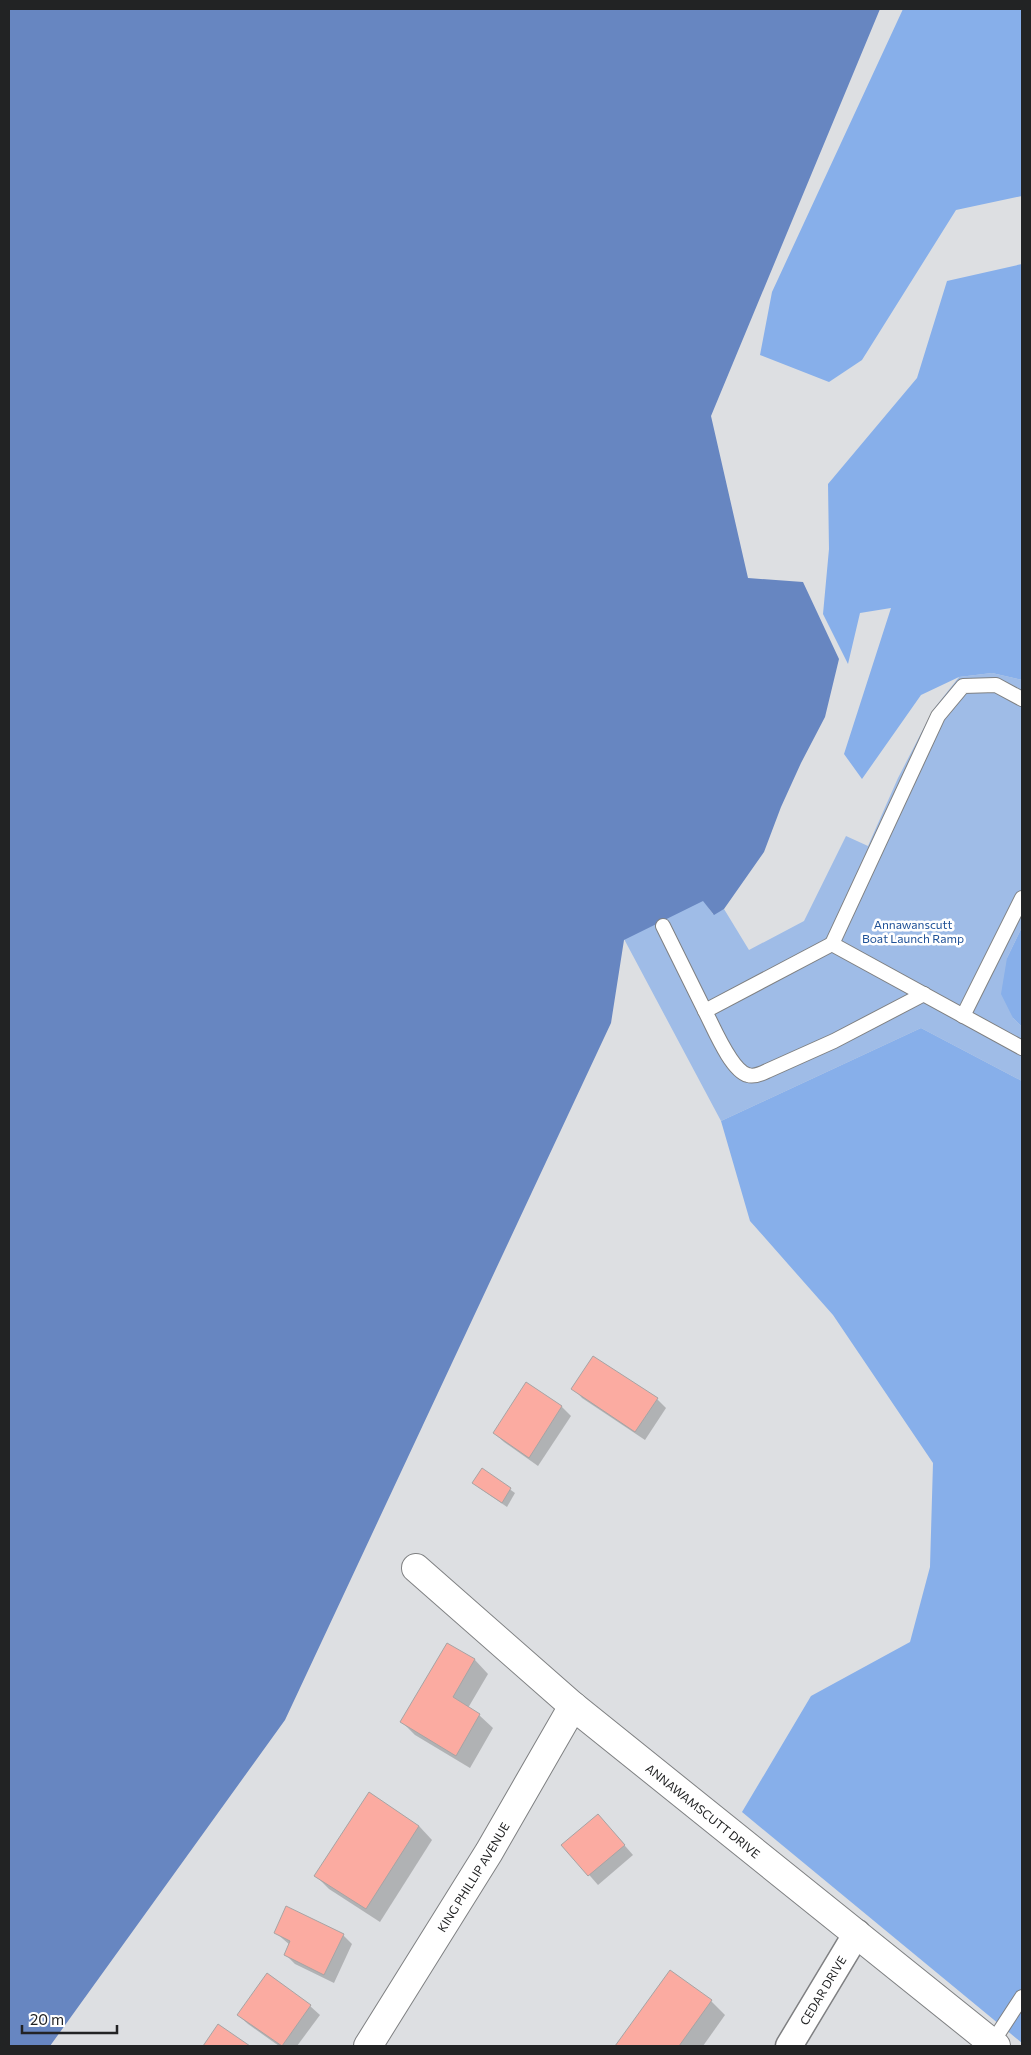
<svg xmlns="http://www.w3.org/2000/svg" width="1031" height="2055" viewBox="0 0 1031 2055" font-family="Commissioner,sans-serif">
<rect width="100%" height="100%" fill="#dddfe2"/>
<path fill="#9fbce7" d="M992,673L1022,680V927L1007,958L1013,1018L1022,1027V1081L921,1028L721,1121L624,939L703,900L713,914L724,909L749,950L804,921L846,836L868,846L898,778L933,710L959,677Z"/>
<g fill="#87afea">
<path d="M903,9H1022V196L956,210L862,360L829,382L760,355L772,292Z"/>
<path d="M1022,264V680L992,673L959,677L921,695L862,779L844,754L891,608L860,613L848,664L823,614L829,549L828,484L917,378L947,281Z"/>
<path d="M1022,927V1027L1013,1018L1001,994L1007,958Z"/>
<path d="M921,1028L1022,1081V2043L742,1812L811,1696L910,1642L930,1567L933,1463L833,1315L750,1221L721,1121Z"/>
</g>
<path fill="#6786c1" d="M9,9H880L711,416L748,578L803,582L839,659L825,717L801,763L781,807L764,852L724,909L714,915L703,901L624,940L611,1023L285,1720L50,2046H9Z"/>
<g fill="#0003">
<path d="M526,1384L562,1407L571,1416L538,1466L504,1442L494,1433Z"/>
<path d="M573,1388L657,1399L666,1408L645,1440L582,1398Z"/>
<path d="M482,1470L515,1493L507,1507L478,1487Z"/>
<path d="M447,1644L475,1660L488,1674L468,1708L479,1715L493,1728L470,1768L415,1735L402,1722Z"/>
<path d="M598,1815L633,1855L598,1885L563,1845Z"/>
<path d="M419,1826L432,1840L380,1922L329,1889L316,1876Z"/>
<path d="M276,1933L343,1935L352,1944L334,1983L295,1964L285,1954L290,1945Z"/>
<path d="M670,1971L711,2001L725,2015L703,2046H617Z"/>
<path d="M268,1974L310,2006L320,2015L297,2046H279L248,2024L238,2015Z"/>
</g>
<g fill="#fbaba1" stroke="#a7a4a4">
<path d="M593,1356L658,1398L635,1432L571,1389Z"/>
<path d="M526,1382L562,1406L529,1458L493,1433Z"/>
<path d="M482,1468L511,1488L502,1503L472,1483Z"/>
<path d="M447,1643L475,1659L453,1697L480,1714L456,1756L400,1722Z"/>
<path d="M369,1792L419,1826L366,1909L314,1876Z"/>
<path d="M598,1814L625,1845L588,1876L561,1845Z"/>
<path d="M286,1906L344,1934L324,1975L284,1955L290,1941L274,1933Z"/>
<path d="M670,1970L712,2000L679,2046H615Z"/>
<path d="M267,1973L311,2005L282,2046L237,2015Z"/>
<path d="M218,2024L250,2046H203Z"/>
</g>
<g fill="none" stroke-linecap="round" stroke-linejoin="round">
<g stroke="#7f8082" stroke-width="16">
<g id="service">
<path d="M663,926L705,1011"/>
<path d="M832,944L705,1011C713,1026 731,1071 748,1075C754,1077 761,1074 767,1071L834,1041L924,994"/>
<path d="M832,944L938,716L963,686L996,685L1022,699"/>
<path d="M832,944L1022,1048"/>
<path d="M963,1016L1022,898"/>
<path d="M992,2043L1022,1997"/>
</g>
</g>
<g stroke="#7f8082" stroke-width="29">
<g id="minor">
<path id="s1" d="M789,2046L857,1933"/>
</g>
</g>
<g stroke="#7f8082" stroke-width="30">
<g id="tertiary">
<path id="s2" d="M416,1568L573,1706L996,2046"/>
<path id="s3" d="M368,2046L489,1852L573,1706"/>
</g>
</g>
<use href="#service" stroke="#fff" stroke-width="14"/>
<use href="#minor" stroke="#fff" stroke-width="26"/>
<use href="#tertiary" stroke="#fff" stroke-width="28"/>
</g>
<g text-anchor="middle" dominant-baseline="central" stroke-width="5" stroke-linejoin="round" paint-order="stroke">
<g font-size="12" fill="#1f5197" stroke="#fff">
<text x="913" y="924">Annawanscutt<tspan x="913" dy="14">Boat Launch Ramp</tspan></text>
</g>
<g font-size="12" fill="#222324" stroke="#fff">
<text stroke="none"><textPath href="#s2" startOffset="376">ANNAWAMSCUTT DRIVE</textPath></text>
<text stroke="none"><textPath href="#s3" startOffset="199">KING PHILLIP AVENUE</textPath></text>
<text stroke="none"><textPath href="#s1" startOffset="65">CEDAR DRIVE</textPath></text>
</g>
</g>
<rect width="1031" height="2055" fill="none" stroke="#222324" stroke-width="20"/>
<path d="M22 2025v8h95v-8" fill="none" stroke="#222324" stroke-width="2.5"/>
<text x="30" y="2025" font-size="15" fill="#222324" stroke="#ffffff" stroke-width="4" paint-order="stroke">20 m</text>
</svg>
